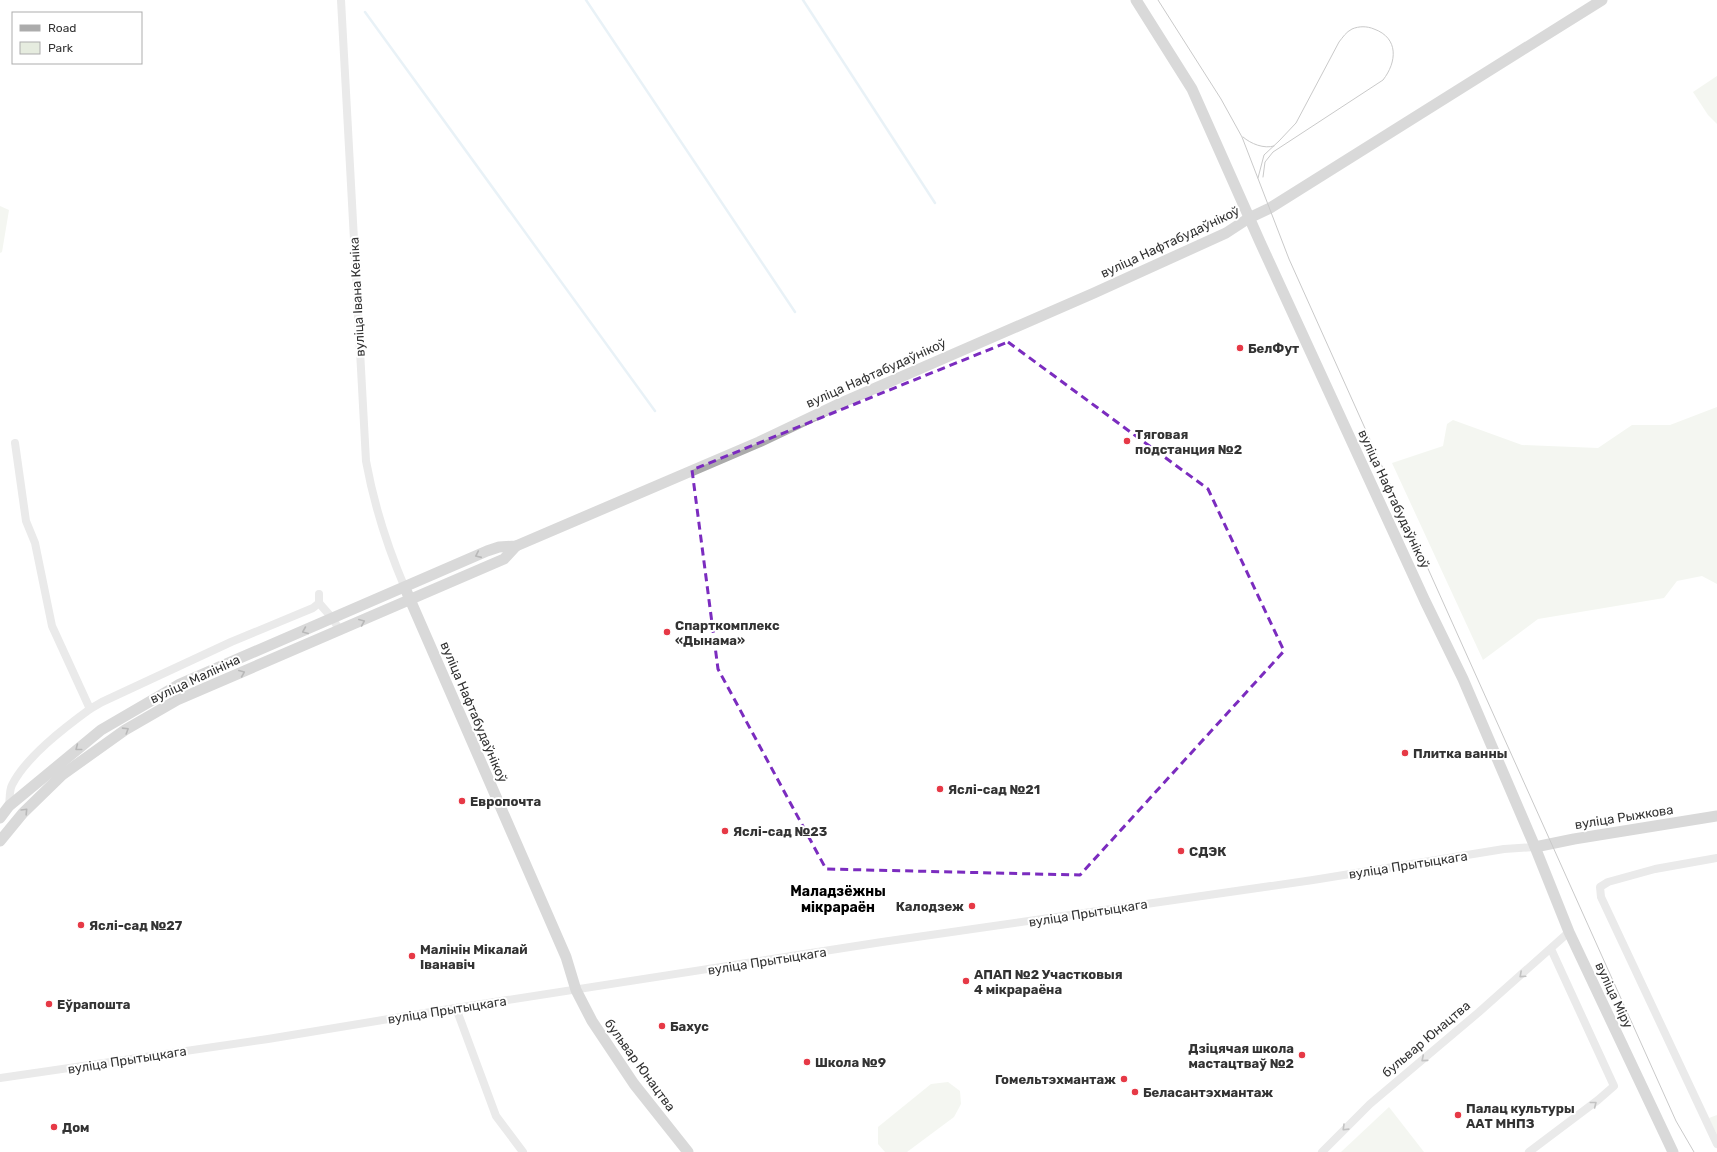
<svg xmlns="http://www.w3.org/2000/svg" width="1717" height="1152" viewBox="0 0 1717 1152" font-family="Rubik,sans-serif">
<rect width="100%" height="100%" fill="#fff"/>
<g fill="#e6ecdf">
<path d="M1717,76V124L1708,115L1693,92Z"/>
<path d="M0,206L9,210L2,252L0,253Z"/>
<path d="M1717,407V584L1702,576L1677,581L1664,598L1538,619L1483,660L1392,463L1443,446L1447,424L1453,420L1522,445L1598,448L1632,425H1670Z"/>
<path d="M948,1082L960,1091L961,1104L954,1117L907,1152H885L878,1144V1127L931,1084Z"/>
<path d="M1389,1107L1424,1152H1341Z"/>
<path d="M1717,1115V1135L1709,1118Z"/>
</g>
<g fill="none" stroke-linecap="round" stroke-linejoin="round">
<g stroke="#cfe2ee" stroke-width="2.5">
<path d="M586,0L795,312"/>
<path d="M803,0L935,203"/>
<path d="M365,12L655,411"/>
</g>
<g stroke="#d0d0d0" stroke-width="8">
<path d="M341,0L366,461C374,505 387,546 405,588"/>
<path d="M319,603L333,619L340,631"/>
<path d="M90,709L102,702L231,642L313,608L319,603V594"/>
<path d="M9,806C10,800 9,791 12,785C26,757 64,728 90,709L52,626L35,543L26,521L15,443"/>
<path d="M1717,858L1655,869L1608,882L1600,887L1601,897L1717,1144"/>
<path d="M456,1008L496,1116L523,1152"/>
<path d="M0,1078L268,1039L443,1010L882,942L1313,880L1504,849L1535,847"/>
<path d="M1322,1152L1370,1104L1479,1012L1569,932"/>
<path d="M1529,1152L1598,1100L1614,1086L1551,949"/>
</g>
<g stroke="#ababab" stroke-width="11">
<path d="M1136,0L1192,89L1260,242L1425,601L1463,679L1535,847L1569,932L1673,1152"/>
<path d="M405,588L566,957L576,990L592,1021L634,1084L688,1152"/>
<path d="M0,818L9,806L101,730L180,684L487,551L499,547L516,546L759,442L841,403L1094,293L1226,233L1249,218L1270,208L1602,0"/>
<path d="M0,841L23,813L62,775L125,730L177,700L497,562L504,559L516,546"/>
<path d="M1535,847L1574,839L1717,816"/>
</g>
<g stroke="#888" stroke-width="1">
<path d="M1158,0L1221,99L1242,137L1289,259L1676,1121L1694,1152"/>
<path d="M1243,137C1251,144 1264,149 1274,146"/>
<path d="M1258,178L1264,155L1279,141L1296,123L1339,42C1343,37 1346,32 1352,29C1359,26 1367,26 1374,29C1399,38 1397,62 1383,80L1273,152L1265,162L1263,177"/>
</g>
</g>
<defs><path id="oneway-chevron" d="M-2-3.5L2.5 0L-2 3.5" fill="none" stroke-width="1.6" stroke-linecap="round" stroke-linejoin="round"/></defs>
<g stroke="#636363">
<use href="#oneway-chevron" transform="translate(478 555) rotate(156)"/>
<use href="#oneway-chevron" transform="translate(362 622) rotate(-23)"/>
<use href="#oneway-chevron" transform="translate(305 631) rotate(157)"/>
<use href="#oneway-chevron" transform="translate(242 673) rotate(-23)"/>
<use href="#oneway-chevron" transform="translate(126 730) rotate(-32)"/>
<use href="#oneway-chevron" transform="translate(78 748) rotate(142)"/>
<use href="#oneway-chevron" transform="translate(25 811) rotate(-46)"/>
</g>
<g stroke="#7a7a7a">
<use href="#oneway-chevron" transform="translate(1522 975) rotate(138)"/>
<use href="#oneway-chevron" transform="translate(1424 1059) rotate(140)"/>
<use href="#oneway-chevron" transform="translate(1594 1104) rotate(-38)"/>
<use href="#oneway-chevron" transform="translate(1345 1128) rotate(136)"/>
</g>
<path d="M0 0H1717V1152H0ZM1008,342L1208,489L1284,651L1080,875L826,869L718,669L692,470Z" fill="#fff" fill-opacity=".55" fill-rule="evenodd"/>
<path fill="none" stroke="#7b2cbf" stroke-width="3" stroke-dasharray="8 5" stroke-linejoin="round" d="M1008,342L1208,489L1284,651L1080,875L826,869L718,669L692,470Z"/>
<g fill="#e63946" stroke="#fff" stroke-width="1.5">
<circle cx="1240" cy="348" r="4"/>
<circle cx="1127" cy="441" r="4"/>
<circle cx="667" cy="632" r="4"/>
<circle cx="1405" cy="753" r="4"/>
<circle cx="940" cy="789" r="4"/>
<circle cx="462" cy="801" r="4"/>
<circle cx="725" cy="831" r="4"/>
<circle cx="1181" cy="851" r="4"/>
<circle cx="972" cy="906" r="4"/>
<circle cx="81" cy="925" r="4"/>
<circle cx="412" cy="956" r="4"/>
<circle cx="966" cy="981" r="4"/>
<circle cx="49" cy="1004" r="4"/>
<circle cx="662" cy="1026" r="4"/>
<circle cx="1302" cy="1055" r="4"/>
<circle cx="807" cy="1062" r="4"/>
<circle cx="1124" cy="1079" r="4"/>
<circle cx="1135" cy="1092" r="4"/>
<circle cx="1458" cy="1115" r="4"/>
<circle cx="54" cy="1127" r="4"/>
</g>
<g text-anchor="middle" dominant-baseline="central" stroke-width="4" stroke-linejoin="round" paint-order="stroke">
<g font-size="13" fill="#333" stroke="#fff">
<text transform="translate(1170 242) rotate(-25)">вуліца Нафтабудаўнікоў</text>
<text transform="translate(357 297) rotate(-93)">вуліца Івана Кеніка</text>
<text transform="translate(876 373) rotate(-24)">вуліца Нафтабудаўнікоў</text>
<text transform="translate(1394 499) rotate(65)">вуліца Нафтабудаўнікоў</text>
<text transform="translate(195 679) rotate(-25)">вуліца Малініна</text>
<text transform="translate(474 712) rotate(67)">вуліца Нафтабудаўнікоў</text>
<text transform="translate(1624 817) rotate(-9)">вуліца Рыжкова</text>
<text transform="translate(1408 865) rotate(-9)">вуліца Прытыцкага</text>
<text transform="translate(1088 913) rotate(-9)">вуліца Прытыцкага</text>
<text transform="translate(767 961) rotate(-9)">вуліца Прытыцкага</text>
<text transform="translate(1614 995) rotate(65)">вуліца Міру</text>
<text transform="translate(447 1010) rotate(-9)">вуліца Прытыцкага</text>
<text transform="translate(1426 1039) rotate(-40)">бульвар Юнацтва</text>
<text transform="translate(127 1060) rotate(-9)">вуліца Прытыцкага</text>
<text transform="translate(640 1065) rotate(54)">бульвар Юнацтва</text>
</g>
<g font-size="13" font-weight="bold" fill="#333" stroke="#fff" text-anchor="start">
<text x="1248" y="348">БелФут</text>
<text x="1135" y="434">Тяговая<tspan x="1135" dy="15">подстанция №2</tspan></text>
<text x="675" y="625">Спарткомплекс<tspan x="675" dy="15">«Дынама»</tspan></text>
<text x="1413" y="753">Плитка ванны</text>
<text x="948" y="789">Яслі-сад №21</text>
<text x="470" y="801">Европочта</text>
<text x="733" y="831">Яслі-сад №23</text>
<text x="1189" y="851">СДЭК</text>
<text x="964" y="906" text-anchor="end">Калодзеж</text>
<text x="89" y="925">Яслі-сад №27</text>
<text x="420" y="949">Малінін Мікалай<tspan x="420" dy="15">Іванавіч</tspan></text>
<text x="974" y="974">АПАП №2 Участковыя<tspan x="974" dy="15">4 мікрараёна</tspan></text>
<text x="57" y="1004">Еўрапошта</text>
<text x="670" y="1026">Бахус</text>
<text x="1294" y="1048" text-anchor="end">Дзіцячая школа<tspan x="1294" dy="15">мастацтваў №2</tspan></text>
<text x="815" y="1062">Школа №9</text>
<text x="1116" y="1079" text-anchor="end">Гомельтэхмантаж</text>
<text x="1143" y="1092">Беласантэхмантаж</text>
<text x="1466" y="1108">Палац культуры<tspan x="1466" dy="15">ААТ МНПЗ</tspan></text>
<text x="62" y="1127">Дом</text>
</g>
<g font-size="14" font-weight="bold" fill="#000" stroke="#fff">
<text x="838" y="891">Маладзёжны<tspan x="838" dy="16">мікрараён</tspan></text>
</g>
</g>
<rect x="12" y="12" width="130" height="52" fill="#ffffff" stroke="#adadad"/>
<rect x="20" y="25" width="20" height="6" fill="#ababab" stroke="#adadad"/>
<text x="48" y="32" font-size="12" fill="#333333">Road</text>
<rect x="20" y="42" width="20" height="12" fill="#e6ecdf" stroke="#adadad"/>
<text x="48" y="52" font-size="12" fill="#333333">Park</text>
</svg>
